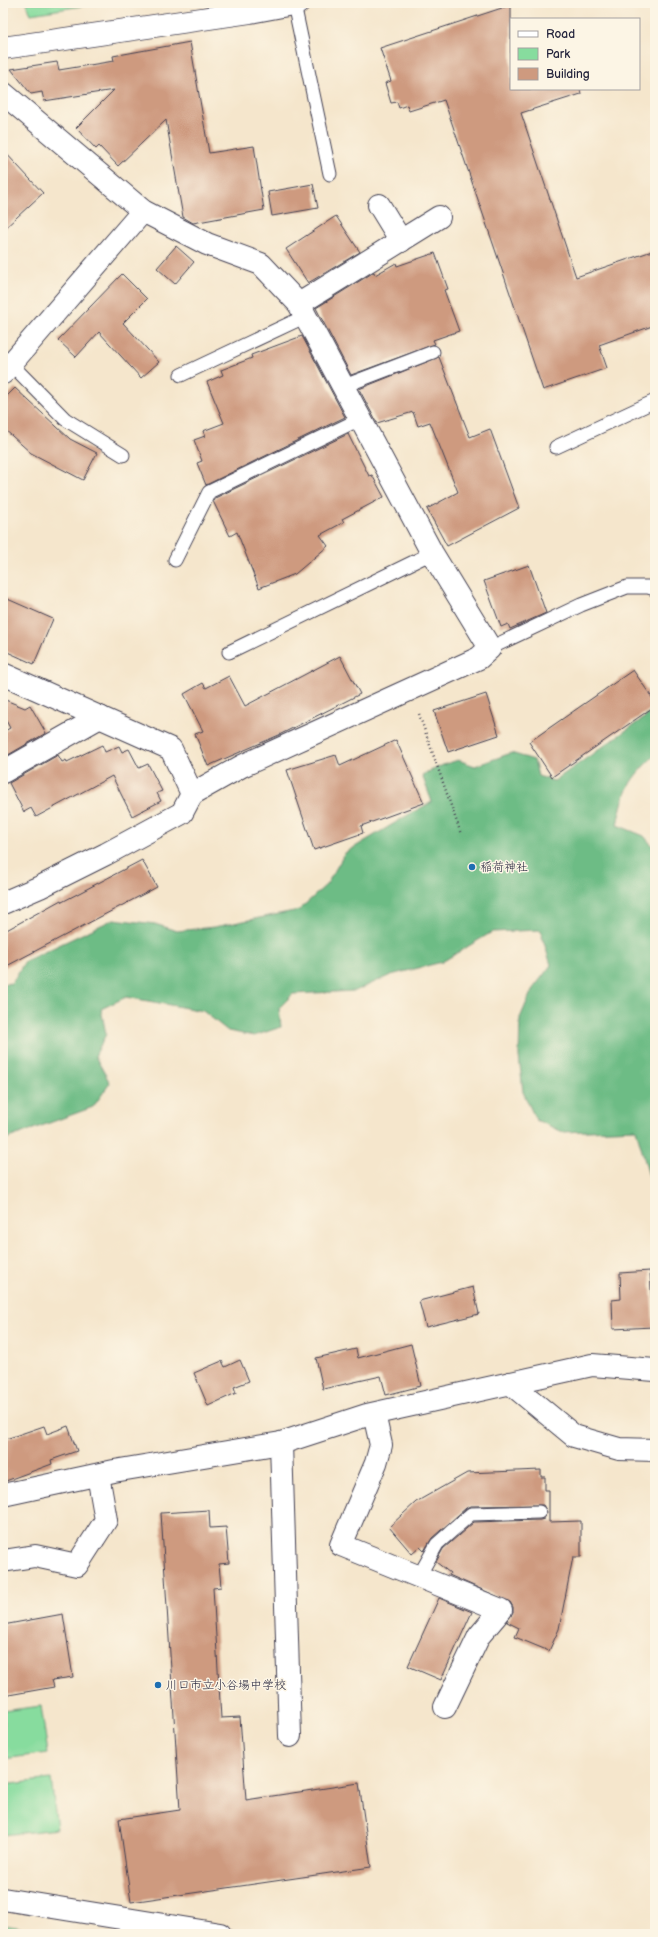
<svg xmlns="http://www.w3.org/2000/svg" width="658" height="1937" viewBox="0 0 658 1937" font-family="'Balsamiq Sans','Klee One',sans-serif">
<rect width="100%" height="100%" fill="#fcf5e5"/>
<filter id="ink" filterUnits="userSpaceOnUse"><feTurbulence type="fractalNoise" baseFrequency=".025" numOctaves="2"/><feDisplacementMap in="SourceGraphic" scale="8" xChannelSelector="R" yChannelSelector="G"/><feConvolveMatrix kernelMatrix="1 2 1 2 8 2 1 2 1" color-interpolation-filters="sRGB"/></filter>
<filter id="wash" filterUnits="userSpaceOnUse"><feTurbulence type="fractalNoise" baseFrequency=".012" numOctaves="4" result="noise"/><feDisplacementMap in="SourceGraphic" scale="16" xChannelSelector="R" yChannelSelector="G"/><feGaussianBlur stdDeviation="0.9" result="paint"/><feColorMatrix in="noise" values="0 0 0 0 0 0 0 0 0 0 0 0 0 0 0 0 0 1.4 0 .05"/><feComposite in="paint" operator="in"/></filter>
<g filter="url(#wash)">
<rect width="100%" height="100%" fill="#f5e6cc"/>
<g fill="#87dc9e" stroke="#547f6c">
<path d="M26,3H101L31,14Z"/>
<path d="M41,1706L48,1753L3,1759V1711Z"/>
<path d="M51,1779L57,1829L3,1835V1785Z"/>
<path d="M3,1925L63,1934H3Z"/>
</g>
<path fill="#6dbc85" stroke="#486f60" d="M655,710V755C628,781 625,788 617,825L644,836L655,849V1198L636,1129L563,1132L536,1120L523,1092L519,1056L520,1018L532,990L551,965L540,930L492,932L442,962L391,975L355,991L293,994L279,1008L281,1027L254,1036L228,1031L203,1011L126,997L101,1009L106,1034L95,1056L110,1083L93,1107L3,1140V984L12,983L25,961L114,919L155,924L177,931L214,927L299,910L327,884L345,853L413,812L432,802L422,775L443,765L458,760L475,766L511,753L534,760L538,776L554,781Z"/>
<g id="blocks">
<g fill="#ce9a7f">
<path d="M511,5V89H580L581,94L521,113L576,277L655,250V325L599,345L607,368L543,390L444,100L409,111L407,105L399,108L397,102L391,103L385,83L391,81L380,48Z"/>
<path d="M190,42L209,153L254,146L264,210L193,223L183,217L166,120L118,166L99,146L96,149L76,128L114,90L44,101L42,92L31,94L11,69L57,62L59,70L114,61L113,56Z"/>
<path d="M3,150L43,193L3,230Z"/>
<path d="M313,184L318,208L272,216L268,192Z"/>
<path d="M336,216L360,252L308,283L286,249Z"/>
<path d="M176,246L194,262L175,284L157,268Z"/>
<path d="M435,253L448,289L444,290L459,331L433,340L435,344L351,375L316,308L374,272L375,275L396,263L397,266Z"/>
<path d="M122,274L147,299L123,323L159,362L141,378L99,332L76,357L58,340Z"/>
<path d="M302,336L345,417L206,485L197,463L202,461L194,440L205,436L203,431L224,423L207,382L223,375L221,370L252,358L251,355Z"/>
<path d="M439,357L470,437L490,429L519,508L447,546L427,509L458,492L430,422L418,426L413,412L377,423L359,389Z"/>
<path d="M15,388L70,439L97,453L83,480L31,453L3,428V400Z"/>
<path d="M348,434L369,476L372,475L384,497L342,519L344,522L320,535L328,546L295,574L259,588L237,532L230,536L213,501L215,498Z"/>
<path d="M529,565L546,613L510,629L508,624L501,627L484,581Z"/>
<path d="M3,597L53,619L34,664L3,650Z"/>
<path d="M340,656L360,694L279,735L208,766L195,734L203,731L184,694L203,683L206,688L229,676L245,706Z"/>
<path d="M633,670L655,702V706L552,777L529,742Z"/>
<path d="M486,694L499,735L448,752L434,711Z"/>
<path d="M3,699L25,708L30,705L46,733L3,758V732L10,728L3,715Z"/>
<path d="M396,740L424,803L361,826L363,833L314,850L287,770L336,755L340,766Z"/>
<path d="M102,745L105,752L119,746L122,752L129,749L139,768L148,764L162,791L157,793L161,801L132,816L112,776L36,817L31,808L24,812L9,783L58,755L62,762L66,760L67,762Z"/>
<path d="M142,860L157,887L3,968V932L61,900L62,902Z"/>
<path d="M650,1271L653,1327L613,1329L612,1300L621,1299L620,1273Z"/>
<path d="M473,1287L479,1314L426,1327L419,1301Z"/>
<path d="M411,1344L421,1386L386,1395L381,1376L323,1389L316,1358L356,1349L358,1358Z"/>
<path d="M240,1360L249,1381L234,1387L236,1393L208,1406L194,1373L222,1361L225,1367Z"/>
<path d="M44,1426L47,1434L68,1426L77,1451L51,1460L52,1464L3,1482V1440Z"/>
<path d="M541,1470V1477H545V1490H549V1522L581,1521V1557H573L559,1629L549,1651L515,1637L519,1628L507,1622L513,1612V1607L510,1602L449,1575L450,1573L436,1562L443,1549L474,1522L540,1520L544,1519L547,1512L543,1505L470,1506L466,1508L432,1538L424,1551L420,1547L412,1554L389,1527L416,1502L467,1473Z"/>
<path d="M209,1510L210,1528L226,1527L229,1563L219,1564L221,1587L213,1588L221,1718L240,1717L246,1800L359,1783L371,1867L131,1902L119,1819L180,1810L161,1513Z"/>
<path d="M439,1598L472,1612L441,1680L408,1666Z"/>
<path d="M63,1614L73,1677L52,1680L54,1687L3,1696V1625Z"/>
</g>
</g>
</g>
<g filter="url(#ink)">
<use href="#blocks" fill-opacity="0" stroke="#423f51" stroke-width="1"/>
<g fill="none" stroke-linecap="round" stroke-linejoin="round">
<g stroke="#423f51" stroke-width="15">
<g id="lane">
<path d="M294,4L330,174"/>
<path d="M11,364L65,419L123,455"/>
<path d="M181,375L306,316"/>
<path d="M344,386L433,352"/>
<path d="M556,447L655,401"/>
<path d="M175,560L209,492L360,419"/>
<path d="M490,648L581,605L627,587H648L655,589"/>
<path d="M229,652L432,553"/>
<path d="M419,1576L437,1544L471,1514L539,1512"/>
</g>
</g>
<g stroke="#423f51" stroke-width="24">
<g id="street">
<path d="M3,48L250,12L298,3"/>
<path d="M3,93L143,211L207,244L261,264L299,304L432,553L490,648L479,658L242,766L192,794L182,813L106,854L40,887L3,903"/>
<path d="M379,205L401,241"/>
<path d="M299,304L439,217"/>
<path d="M3,373L143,211"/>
<path d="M3,674L171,749L192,794"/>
<path d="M3,772L100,717"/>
<path d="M510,1383L574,1436L619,1449L655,1450"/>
<path d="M374,1414L381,1445L376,1463L341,1545L501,1610L479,1636L445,1707"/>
<path d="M281,1443L290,1736"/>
<path d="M3,1495L114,1471L281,1443L367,1415L592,1365L655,1370"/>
<path d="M3,1561L35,1556L77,1565L106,1520L98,1475"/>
<path d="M3,1899L220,1934"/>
</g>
</g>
<path stroke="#423f51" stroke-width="2.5" stroke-dasharray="1 3" stroke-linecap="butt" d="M419,714L461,834"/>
<use href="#lane" stroke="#fff" stroke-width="13"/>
<use href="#street" stroke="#fff" stroke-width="22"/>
</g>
</g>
<g fill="#1f6fb2" stroke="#fcf5e5" stroke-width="1.5">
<circle cx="472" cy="867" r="4"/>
<circle cx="158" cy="1685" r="4"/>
</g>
<g text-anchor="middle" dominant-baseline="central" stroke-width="3" stroke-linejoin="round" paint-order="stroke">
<g font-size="12" fill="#22223b" stroke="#fcf5e5" text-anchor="start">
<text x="480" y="867">稲荷神社</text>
<text x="166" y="1685">川口市立小谷場中学校</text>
</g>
</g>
<rect width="658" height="1937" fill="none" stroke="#fcf5e5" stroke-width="16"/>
<rect x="510" y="18" width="130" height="72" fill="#fcf5e5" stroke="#a5a1a1"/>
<rect x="518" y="31" width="20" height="6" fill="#ffffff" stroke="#a5a1a1"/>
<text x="546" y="38" font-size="12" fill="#22223b">Road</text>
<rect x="518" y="48" width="20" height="12" fill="#87dc9e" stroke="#a5a1a1"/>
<text x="546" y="58" font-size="12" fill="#22223b">Park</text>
<rect x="518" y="68" width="20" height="12" fill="#ce9a7f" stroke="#a5a1a1"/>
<text x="546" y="78" font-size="12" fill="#22223b">Building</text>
</svg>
